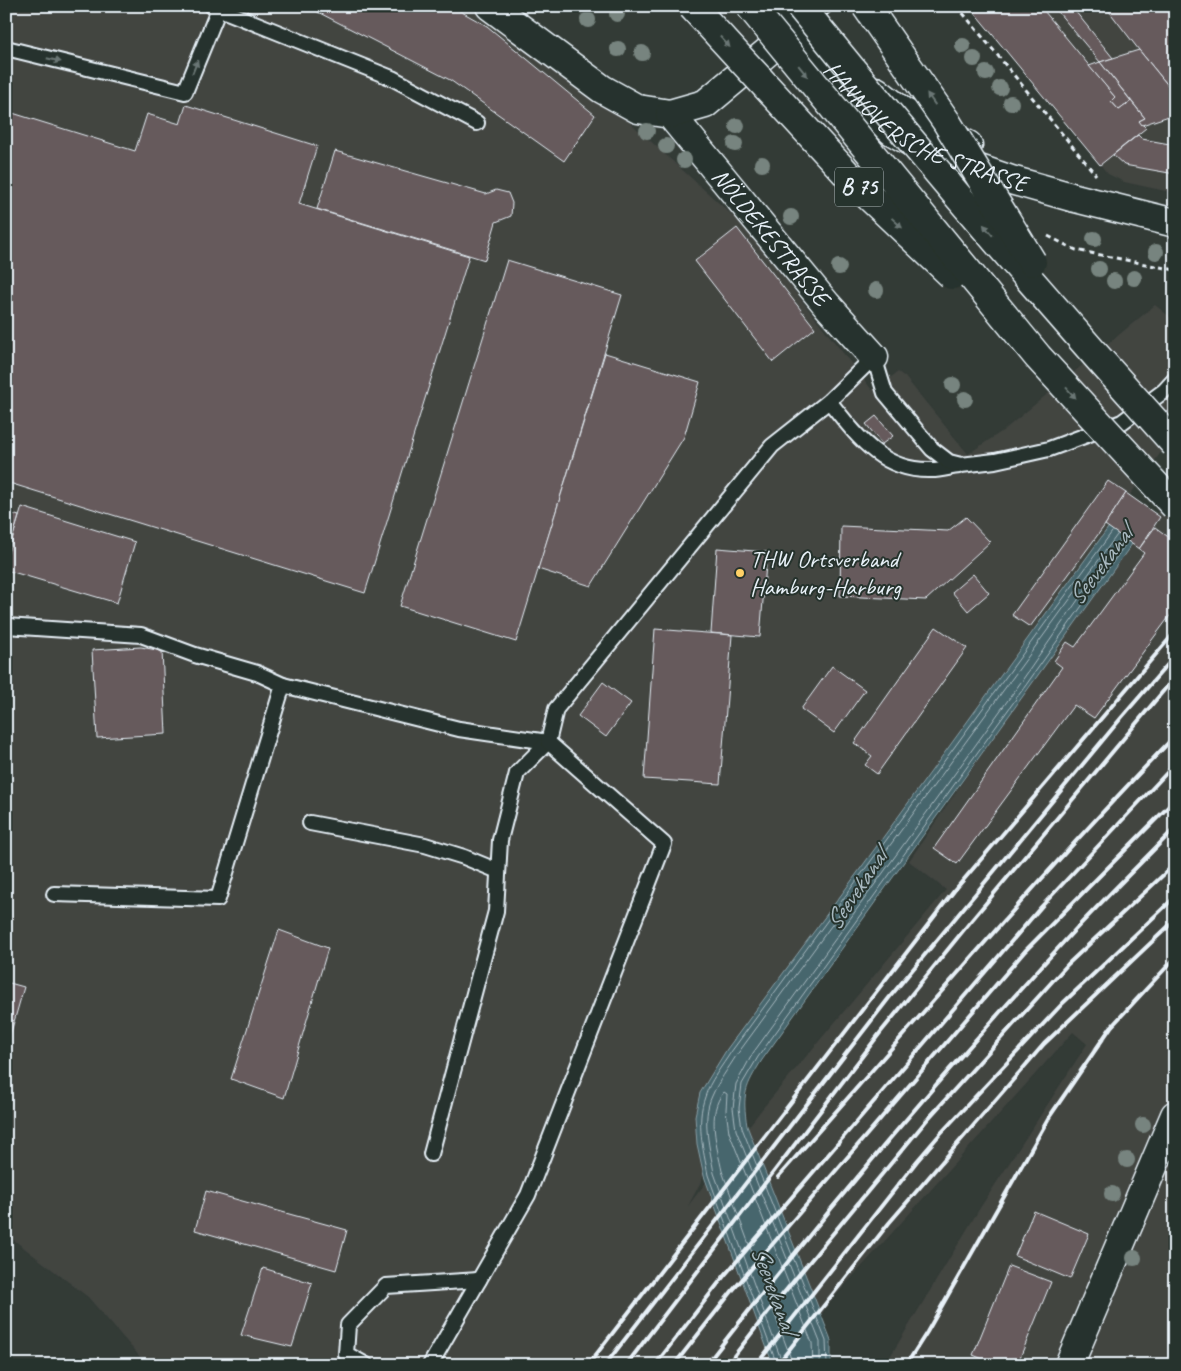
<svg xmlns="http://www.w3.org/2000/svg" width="1181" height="1371" viewBox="0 0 1181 1371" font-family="Caveat,sans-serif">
<rect width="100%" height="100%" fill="#333b36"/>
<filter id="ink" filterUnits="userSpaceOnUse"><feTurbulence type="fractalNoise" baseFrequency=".02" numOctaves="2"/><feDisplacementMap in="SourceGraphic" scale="10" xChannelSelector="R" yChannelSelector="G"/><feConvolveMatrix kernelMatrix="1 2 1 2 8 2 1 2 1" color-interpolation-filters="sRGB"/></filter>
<g filter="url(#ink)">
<g fill="#424441">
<path d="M6,6H467L626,119L741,223L872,390L898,372L905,377L968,454L1004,430L1155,305L1175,321V436L847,887L695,1116L697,1144L704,1176L688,1206L762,1109L946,890L909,861L1121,549L1175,482V1365H885L980,1208L1087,1044L1073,1032L837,1294L782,1365H147L88,1297L6,1234Z"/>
<path d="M969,6H1175V193L1124,182L1108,174Z"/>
</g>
<path fill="#47666d" stroke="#879ea5" d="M1175,436V484L762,1060C745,1087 742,1094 747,1126L831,1340V1365H773L704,1176L697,1144L695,1116L700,1093L727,1049L847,887Z"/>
<path fill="#333b36" d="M1175,433V489L1144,531L1121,507Z"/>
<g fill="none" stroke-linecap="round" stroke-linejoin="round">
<g stroke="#a8b9c0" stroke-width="1">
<path d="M777,1365L708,1175C703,1149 696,1122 705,1097C709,1082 723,1065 731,1052L1112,532"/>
<path d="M783,1365L714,1173C710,1149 701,1119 712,1096C718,1082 728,1069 736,1056L1117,535"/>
<path d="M791,1365L790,1356L722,1171C717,1147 706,1112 724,1092L727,1094L726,1110L729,1132L812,1343L813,1365"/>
<path d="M820,1365V1342L736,1130L733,1108L736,1084L753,1053L1021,682L1121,538"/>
<path d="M827,1365L826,1341L742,1128L739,1108L742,1084L758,1057L1026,685L1127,542"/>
</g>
</g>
<g fill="#665a5c" stroke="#e8f1f8">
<path d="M306,6H451L487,26L595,115L564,161L450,80Z"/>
<path d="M969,6H1040L1115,97L1111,101L1119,110L1131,101L1145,118L1139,121L1146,128L1100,165Z"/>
<path d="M1053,6H1071L1113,58L1100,62Z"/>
<path d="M1105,6H1175V94L1139,50Z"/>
<path d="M1139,50L1175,94V114L1142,125L1139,121L1145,118L1100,62Z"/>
<path d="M1100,62L1131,101L1119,110L1111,101L1115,97L1089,66Z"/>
<path d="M186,105L317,146L299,204L469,256L365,593L6,482V111L135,151L147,114L180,124Z"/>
<path d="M1138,135L1142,139L1175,145V174L1124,165L1113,155Z"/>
<path d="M335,151L486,194L496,190L508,193L512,203L511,216L496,222L485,260L317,209Z"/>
<path d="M737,228L815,328L773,362L695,261Z"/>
<path d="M507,260L622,295L516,642L400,606Z"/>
<path d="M605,353L700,382L684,437L591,586L538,569Z"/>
<path d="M876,416L893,436L882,444L866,424Z"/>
<path d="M1108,481L1126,493L1105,525L1030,627L1012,615Z"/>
<path d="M1126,493L1160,517L1139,549L1105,525Z"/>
<path d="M22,507L135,542L117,603L6,570V559Z"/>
<path d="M6,512L19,516L6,559Z"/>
<path d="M966,517L990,542L926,600L840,596L841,526L948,531Z"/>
<path d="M1155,527L1175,542V609L1094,718L1074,705L957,864L934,848L1062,667L1054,661L1067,642L1075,647L1144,553L1139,549Z"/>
<path d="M717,548L767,552L760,637L711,633Z"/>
<path d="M973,574L989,593L968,611L952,592Z"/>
<path d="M936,627L967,648L877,774L865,765L872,756L854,743Z"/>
<path d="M655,629L732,635L720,784L644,779Z"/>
<path d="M141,647L162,651L166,734L97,738L92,650Z"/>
<path d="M832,666L865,690L834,733L801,709Z"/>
<path d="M603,682L631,703L606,737L578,716Z"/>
<path d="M279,930L328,948L284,1098L231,1079Z"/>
<path d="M6,982L24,987L7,1046H6Z"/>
<path d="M206,1191L347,1230L336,1270L195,1230Z"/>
<path d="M1034,1211L1089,1234L1070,1279L1015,1256Z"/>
<path d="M1009,1266L1051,1282L1017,1365H997L973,1355Z"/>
<path d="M263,1268L312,1283L292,1347L241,1335Z"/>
</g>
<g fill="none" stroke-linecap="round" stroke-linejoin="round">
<g stroke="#e8f1f8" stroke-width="18">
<g id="lane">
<path d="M212,6L392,78L477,123"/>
<path d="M806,20L825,6"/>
<path d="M6,48L185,92L220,6"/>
<path d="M829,401C857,436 882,472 932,470C941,470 950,467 959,466"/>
<path d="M6,626L141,635L195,655L257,673L283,685"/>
<path d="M310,823L425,845L464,857L498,871"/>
<path d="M54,894L218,899L283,685L459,729L548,742"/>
<path d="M431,1154L496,911L500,840L517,773L548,742"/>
<path d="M366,1365L346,1354L348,1325L386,1286L479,1280"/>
<path d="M430,1365L528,1195L664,844L548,742L556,709L772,446L829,401L874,357L885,393L932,449L949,462L961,465L995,461L1049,449L1122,422L1164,391L1175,379"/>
</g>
</g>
<g stroke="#e8f1f8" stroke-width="31">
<g id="street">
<path id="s1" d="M490,6L602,89L638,109L670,114L827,305L874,357"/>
<path d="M670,114L705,104L796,28"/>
<path d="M1069,1365L1175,1115"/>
</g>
</g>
<g stroke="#e8f1f8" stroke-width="31">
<g id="secondary">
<path id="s2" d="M778,6L862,103L892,131L927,151L1011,180L1075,198L1175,223"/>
<path d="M876,91L903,112L968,145"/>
</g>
</g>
<g stroke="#e8f1f8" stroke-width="3" stroke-dasharray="5 4" stroke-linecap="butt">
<path d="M957,6L1096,175"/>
<path d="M1048,236L1076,250L1175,270"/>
</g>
<use href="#lane" stroke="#26332d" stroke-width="14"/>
<use href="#street" stroke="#26332d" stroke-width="28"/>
<use href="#secondary" stroke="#26332d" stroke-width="28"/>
<g stroke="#e8f1f8" stroke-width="4">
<path d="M778,1177C910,1029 1037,878 1175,736"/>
<path d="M588,1365L954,891L1175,632"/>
<path d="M605,1365L889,998L1122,717L1175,656"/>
<path d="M626,1365L880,1033L971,921L1175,677"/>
<path d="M655,1365L724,1276L1041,907L1175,764"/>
<path d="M674,1365L733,1290L1025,951L1175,800"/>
<path d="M706,1365C822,1216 944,1071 1072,933C1106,897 1141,863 1175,828"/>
<path d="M727,1365L768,1312L926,1121L1068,964L1175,864"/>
<path d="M756,1365L917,1161L941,1133L1063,1003L1175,897"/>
<path d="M777,1365L889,1223L1044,1044L1175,920"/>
<path d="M906,1365L927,1332L1050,1116L1111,1027L1175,958"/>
</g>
<g stroke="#e8f1f8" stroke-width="31" stroke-linecap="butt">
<g id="highway-bridge">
<path d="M692,6L857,185L952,275"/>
<path d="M750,6L1038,357L1175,506"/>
<path d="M800,6C921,155 1046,301 1175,444"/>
<path d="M866,6L946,121L1032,262"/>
</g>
</g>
<use href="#highway-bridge" stroke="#26332d" stroke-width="28"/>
</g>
<g fill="#77847f">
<circle cx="617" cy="14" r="8"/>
<circle cx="588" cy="20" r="8"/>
<circle cx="963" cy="46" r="8"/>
<circle cx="618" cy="49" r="8"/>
<circle cx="642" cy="53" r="8"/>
<circle cx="974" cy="59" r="8"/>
<circle cx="986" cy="73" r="8"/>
<circle cx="1000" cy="88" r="8"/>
<circle cx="1011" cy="103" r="8"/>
<circle cx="737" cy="126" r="8"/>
<circle cx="647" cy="131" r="8"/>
<circle cx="735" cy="144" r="8"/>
<circle cx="666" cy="146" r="8"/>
<circle cx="684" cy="160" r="8"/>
<circle cx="762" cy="164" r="8"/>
<circle cx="791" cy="217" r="8"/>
<circle cx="1094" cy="239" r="8"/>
<circle cx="1156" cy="252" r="8"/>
<circle cx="839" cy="267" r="8"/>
<circle cx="1099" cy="269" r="8"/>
<circle cx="1134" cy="278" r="8"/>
<circle cx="1114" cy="281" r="8"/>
<circle cx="876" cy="290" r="8"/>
<circle cx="953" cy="385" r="8"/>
<circle cx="965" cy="399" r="8"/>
<circle cx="1143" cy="1125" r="8"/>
<circle cx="1127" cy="1160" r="8"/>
<circle cx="1112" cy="1194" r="8"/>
<circle cx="1134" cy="1258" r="8"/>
</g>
<defs><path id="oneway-solid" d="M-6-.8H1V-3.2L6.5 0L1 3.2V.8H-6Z" transform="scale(1.25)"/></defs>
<g fill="#6a7674">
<use href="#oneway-solid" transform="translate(725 42) rotate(47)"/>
<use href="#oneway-solid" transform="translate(54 60) rotate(14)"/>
<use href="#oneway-solid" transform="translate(195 67) rotate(-68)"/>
<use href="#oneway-solid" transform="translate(803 71) rotate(51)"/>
<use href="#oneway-solid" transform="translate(931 99) rotate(-125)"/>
<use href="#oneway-solid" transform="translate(897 223) rotate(43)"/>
<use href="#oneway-solid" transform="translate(988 230) rotate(-130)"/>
<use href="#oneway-solid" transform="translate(1071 393) rotate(48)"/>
</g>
</g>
<circle fill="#ffd166" stroke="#26332d" stroke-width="2" cx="740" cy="573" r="5"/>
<g text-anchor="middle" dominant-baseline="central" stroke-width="4" stroke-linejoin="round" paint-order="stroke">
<rect fill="#26332d" stroke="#aeb8bb" stroke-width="1" x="835" y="167.5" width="48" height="39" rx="4"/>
<g font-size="22" font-weight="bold" fill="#e8f1f8">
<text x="859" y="187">B 75</text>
</g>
<g font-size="24" fill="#e8f1f8" stroke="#26332d">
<text stroke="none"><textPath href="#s2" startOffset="196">HANNOVERSCHE STRASSE</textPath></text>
<text stroke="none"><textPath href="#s1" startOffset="372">NÖLDEKESTRASSE</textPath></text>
</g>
<g font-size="24" fill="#e8f1f8" stroke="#26332d" text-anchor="start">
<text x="750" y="559">THW Ortsverband<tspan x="750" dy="28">Hamburg-Harburg</tspan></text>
</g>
<g font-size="25" font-style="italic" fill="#a8b9c0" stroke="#26332d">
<text transform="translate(1100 566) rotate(-53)">Seevekanal</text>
<text transform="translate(856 890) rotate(-56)">Seevekanal</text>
<text transform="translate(774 1289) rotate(70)">Seevekanal</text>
</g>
</g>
<rect width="1181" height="1371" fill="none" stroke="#26332d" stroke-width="25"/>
<rect x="12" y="12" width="1156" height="1346" fill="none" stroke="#e8f1f8" stroke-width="2" filter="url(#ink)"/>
</svg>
